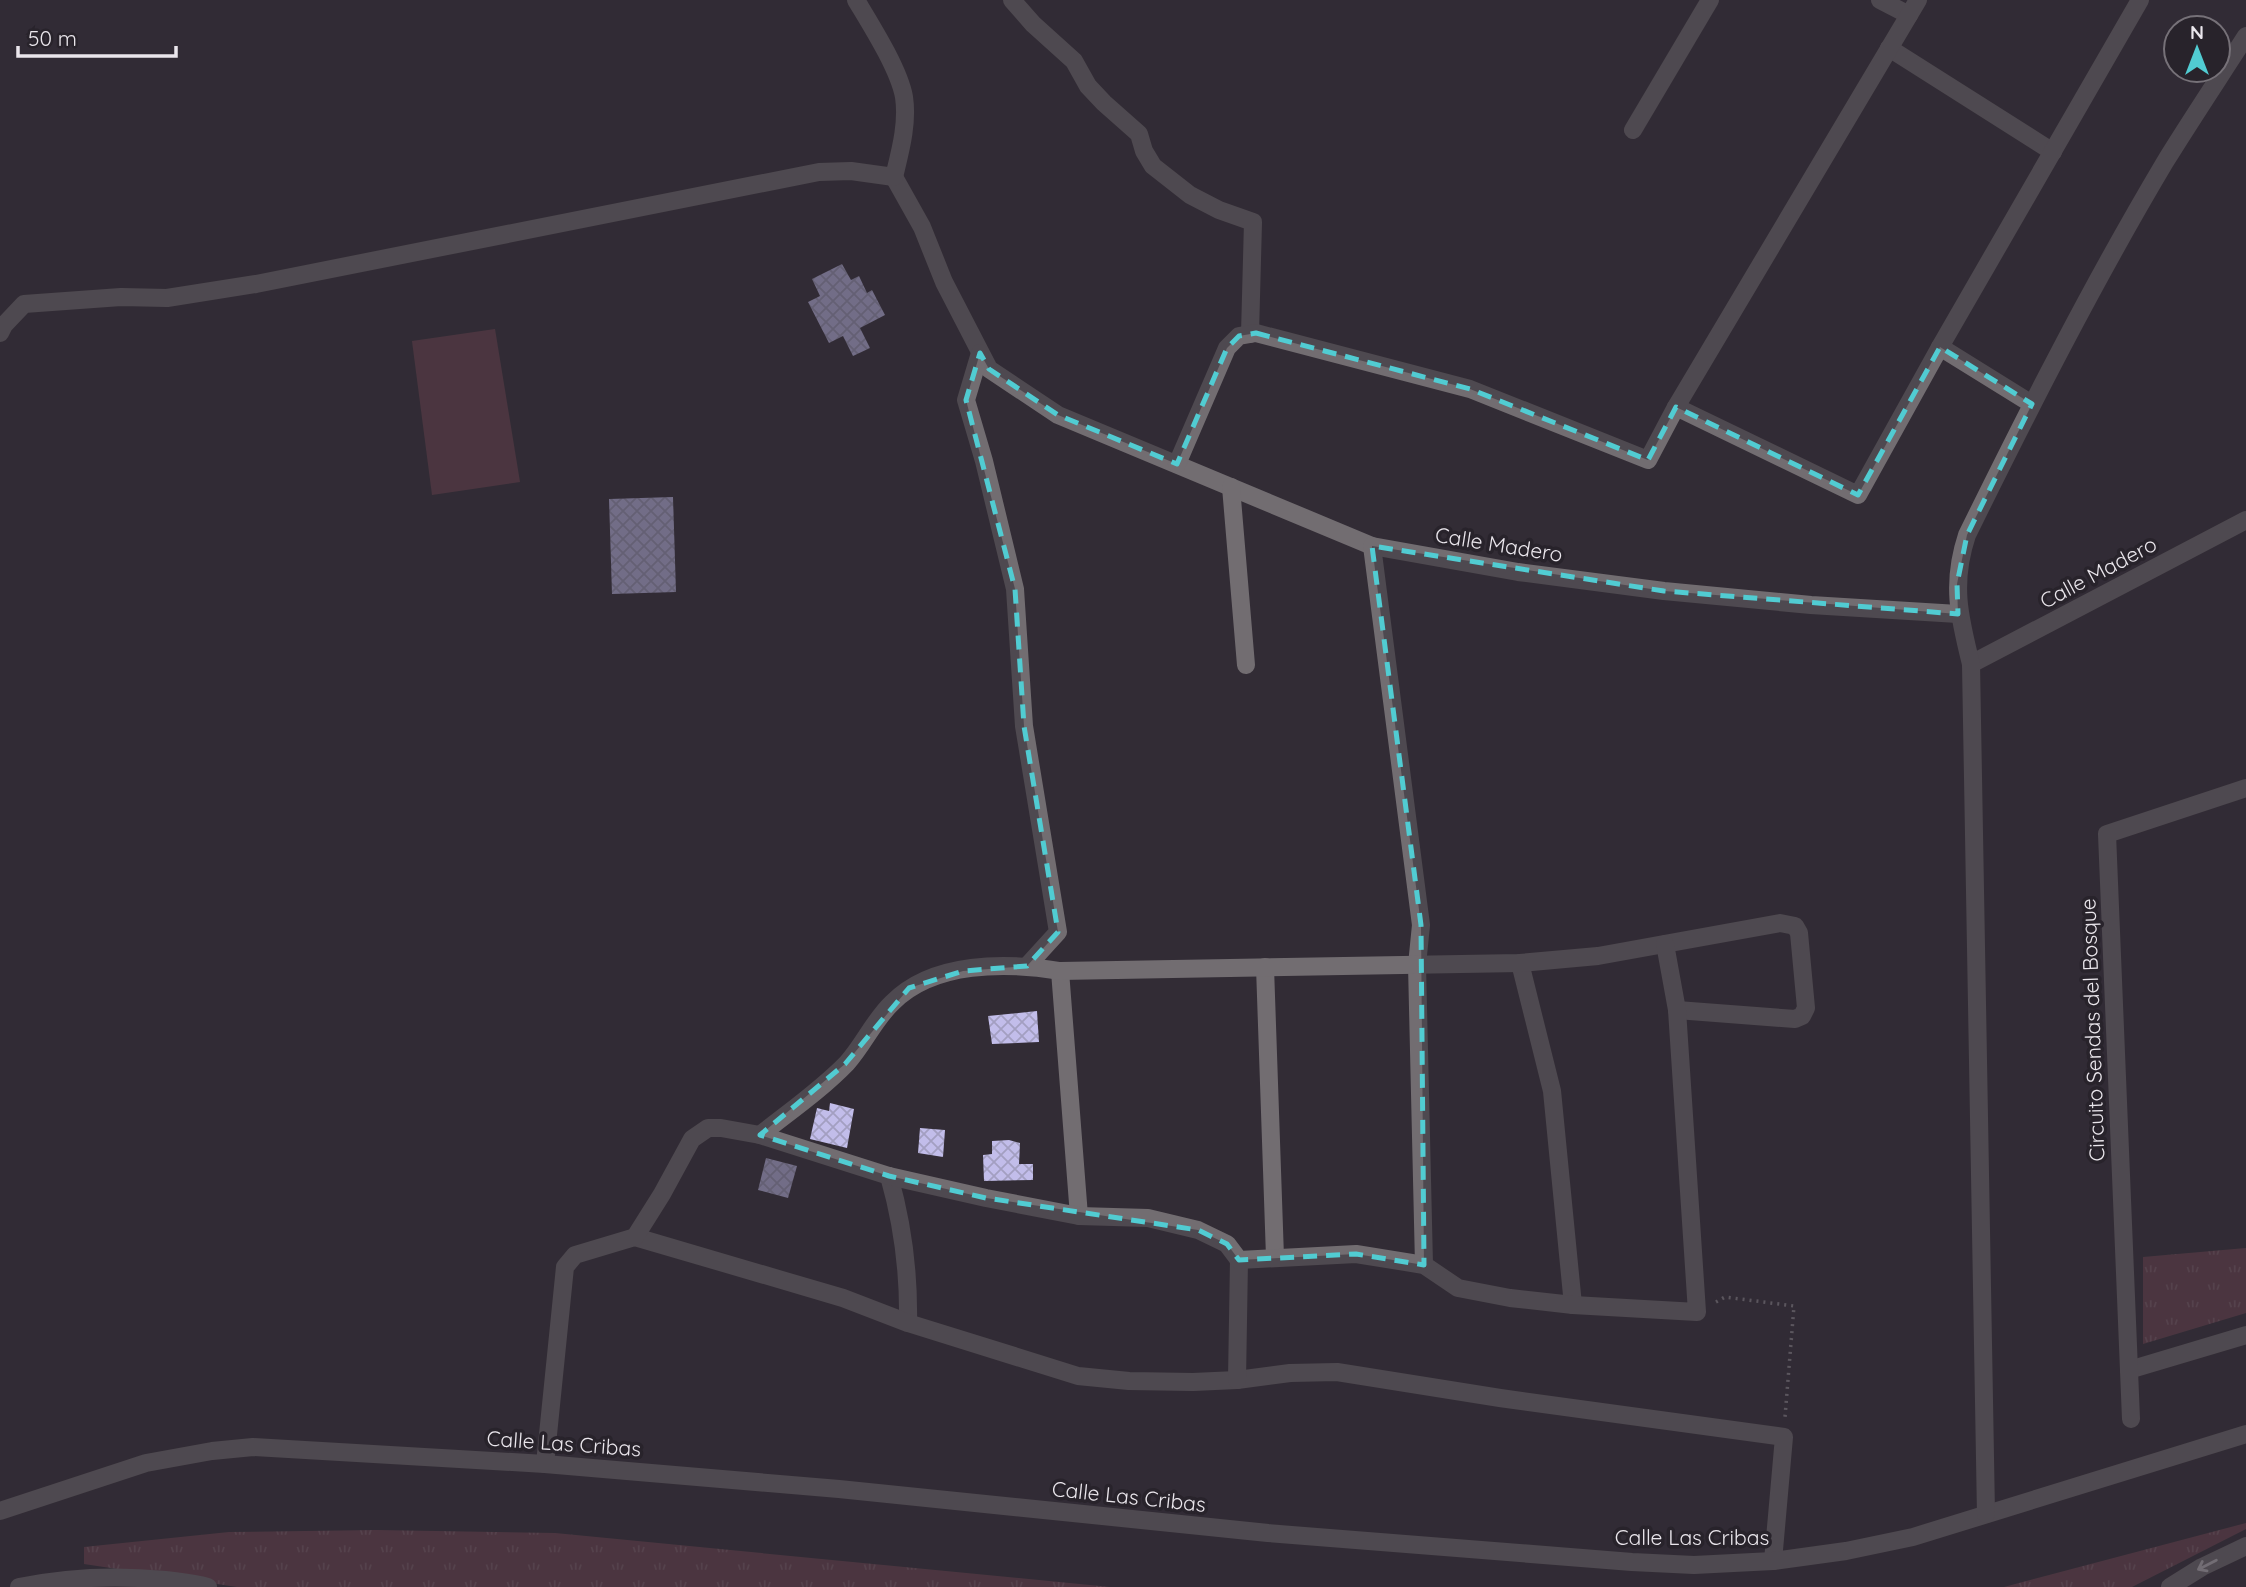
<svg xmlns="http://www.w3.org/2000/svg" width="2246" height="1587" viewBox="0 0 2246 1587" font-family="Quicksand,sans-serif">
<defs>
<pattern id="grass-tufts" width="24" height="20" patternUnits="userSpaceOnUse" patternTransform="scale(1.75)"><rect width="24" height="20" fill="#6b424f"/><path d="M3 7l-1-3M5 7V3M7 7l1-3M15 17l-1-3M17 17v-4M19 17l1-3" fill="none" stroke="#805d68"/></pattern>
<pattern id="building-cross-hatch" width="8" height="8" patternUnits="userSpaceOnUse" patternTransform="scale(1.75)"><rect width="8" height="8" fill="#c2bdea"/><path d="M0 0l8 8M0 8l8-8" fill="none" stroke="#a39fc1"/></pattern>
</defs>
<rect width="100%" height="100%" fill="#322c35"/>
<g fill="url(#grass-tufts)">
<path d="M2246,1248V1313L2143,1344V1257Z"/>
<path d="M2246,1523V1529L2132,1587H2004Z"/>
<path d="M376,1530L555,1533L1110,1587H237L84,1564V1547L229,1532Z"/>
</g>
<path fill="#6b424f" d="M495,329L520,482L432,495L412,341Z"/>
<g fill="url(#building-cross-hatch)">
<path d="M842,264L851,280L859,276L867,293L872,290L885,315L860,328L870,348L853,356L843,336L829,343L808,302L820,296L812,279Z"/>
<path d="M673,497L676,592L612,594L609,499Z"/>
<path d="M1037,1011L1039,1042L992,1044L988,1016Z"/>
<path d="M830,1103L854,1109L847,1148L810,1139L817,1108L829,1111Z"/>
<path d="M920,1128L945,1130L943,1157L918,1153Z"/>
<path d="M1009,1140L1020,1143L1019,1164H1033V1180L984,1181L983,1155L992,1154V1141Z"/>
<path d="M766,1158L797,1166L788,1198L758,1190Z"/>
</g>
<g fill="none" stroke-linecap="round" stroke-linejoin="round">
<path stroke="#8e8991" stroke-width="3.5" stroke-dasharray="2 5" stroke-linecap="butt" d="M1716,1302L1725,1297L1794,1306L1785,1417"/>
<g stroke="#726d71" stroke-width="18">
<path d="M1012,0L1033,24L1074,61L1088,86L1104,103L1139,134L1144,151L1153,166L1190,195L1219,210L1253,222L1250,334"/>
<path d="M1880,0L1909,15"/>
<path d="M1889,48L2053,152"/>
<path d="M1633,130L1710,0"/>
<path d="M894,177L922,227L944,282L989,369L1058,415L1372,546L1518,572L1664,591L1811,605L1958,614"/>
<path d="M0,333L4,325L24,304L121,297L167,298L256,284L819,172L851,171L894,177C900,152 908,124 904,97C899,69 871,25 856,0"/>
<path d="M1940,347L2032,404"/>
<path d="M980,353L966,400L984,461L1015,589L1024,726L1058,932L1027,966"/>
<path d="M1676,407L1858,495L1940,347L2140,0"/>
<path d="M1177,464L1227,348L1239,336L1256,333L1470,389L1648,460L1676,407L1918,0"/>
<path d="M1231,487L1246,665"/>
<path d="M1372,546L1421,925L1417,965L1424,1265"/>
<path d="M1971,664L2246,520"/>
<path d="M1520,963L1552,1091L1573,1305"/>
<path d="M1265,967L1275,1257"/>
<path d="M1060,971L1079,1216"/>
<path d="M760,1135C789,1112 821,1090 847,1063C864,1044 874,1020 892,1003C933,961 1007,962 1060,971L1520,963L1598,956L1780,923L1795,926L1799,933L1806,1008L1802,1016L1795,1019L1677,1010"/>
<path d="M889,1176C903,1225 909,1272 908,1323"/>
<path d="M635,1237L843,1298L908,1323L1078,1376L1129,1381L1193,1382L1237,1380L1290,1373L1337,1372L1500,1398L1784,1437L1773,1561"/>
<path d="M2129,1370L2246,1335"/>
<path d="M1237,1380L1239,1260"/>
<path d="M2131,1419L2107,834L2246,788"/>
<path d="M545,1464L565,1267L575,1255L635,1237L662,1194L692,1139L708,1128H721L760,1135L889,1176L986,1198L1079,1216L1148,1218L1198,1230L1227,1244L1239,1260L1356,1254L1424,1265L1458,1288L1510,1298L1573,1305L1697,1312L1677,1010L1665,944"/>
<path d="M0,1511L146,1463L212,1451L253,1447L545,1464L839,1489L1268,1533L1632,1562L1694,1565L1773,1561L1846,1551L1913,1537L2246,1434"/>
<path d="M1986,1514L1971,664C1959,616 1951,583 1967,535C2029,409 2093,283 2165,162C2191,120 2219,78 2246,36"/>
<path d="M19,1587C68,1577 116,1575 165,1580C180,1582 195,1583 208,1587"/>
<path d="M2170,1587L2202,1567L2246,1546"/>
</g>
</g>
<defs><path id="oneway-shaft" d="M-6 0H5M1.5-3L5.5 0L1.5 3" fill="none" stroke-width="1.6" stroke-linecap="round" stroke-linejoin="round" transform="scale(1.75)"/></defs>
<use stroke="#c0bcc1" href="#oneway-shaft" transform="translate(2207 1565) rotate(153)"/>
<path d="M0 0H2246V1587H0ZM1256,333L1470,389L1648,460L1676,407L1858,495L1940,347L2032,404L1967,535L1957,584L1958,614L1664,591L1372,546L1421,925L1424,1265L1356,1254L1239,1260L1227,1244L1198,1230L986,1198L889,1176L760,1135L845,1064L909,988L963,971L1027,966L1058,932L1024,726L1015,589L966,400L980,353L989,369L1058,415L1177,464L1227,348L1239,336Z" fill="#322c35" fill-opacity=".55" fill-rule="evenodd"/>
<path fill="none" stroke="#51ccd2" stroke-width="5" stroke-dasharray="14 9" stroke-linejoin="round" d="M1256,333L1470,389L1648,460L1676,407L1858,495L1940,347L2032,404L1967,535L1957,584L1958,614L1664,591L1372,546L1421,925L1424,1265L1356,1254L1239,1260L1227,1244L1198,1230L986,1198L889,1176L760,1135L845,1064L909,988L963,971L1027,966L1058,932L1024,726L1015,589L966,400L980,353L989,369L1058,415L1177,464L1227,348L1239,336Z"/>
<g text-anchor="middle" dominant-baseline="central" stroke-width="7" stroke-linejoin="round" paint-order="stroke">
<g font-size="21" fill="#eae6ec" stroke="#28232b">
<text transform="translate(1499 544) rotate(9)">Calle Madero</text>
<text transform="translate(2098 572) rotate(-28)">Calle Madero</text>
<text transform="translate(2092 1030) rotate(-92)">Circuito Sendas del Bosque</text>
<text transform="translate(564 1443) rotate(4)">Calle Las Cribas</text>
<text transform="translate(1129 1496) rotate(6)">Calle Las Cribas</text>
<text x="1692" y="1537">Calle Las Cribas</text>
</g>
</g>
<g transform="translate(2197 49)"><circle r="33" fill="#28232b" stroke="#767178" stroke-width="2"/>
<path d="M0-5L12 26L0 18L-12 26Z" fill="#51ccd2"/>
<text y="-10" font-size="19" font-weight="bold" text-anchor="middle" fill="#eae6ec">N</text>
</g>
<path d="M18 46v10h158v-10" fill="none" stroke="#eae6ec" stroke-width="3.5"/>
<text x="28" y="46" font-size="21" fill="#eae6ec" stroke="#28232b" stroke-width="5" paint-order="stroke">50 m</text>
</svg>
